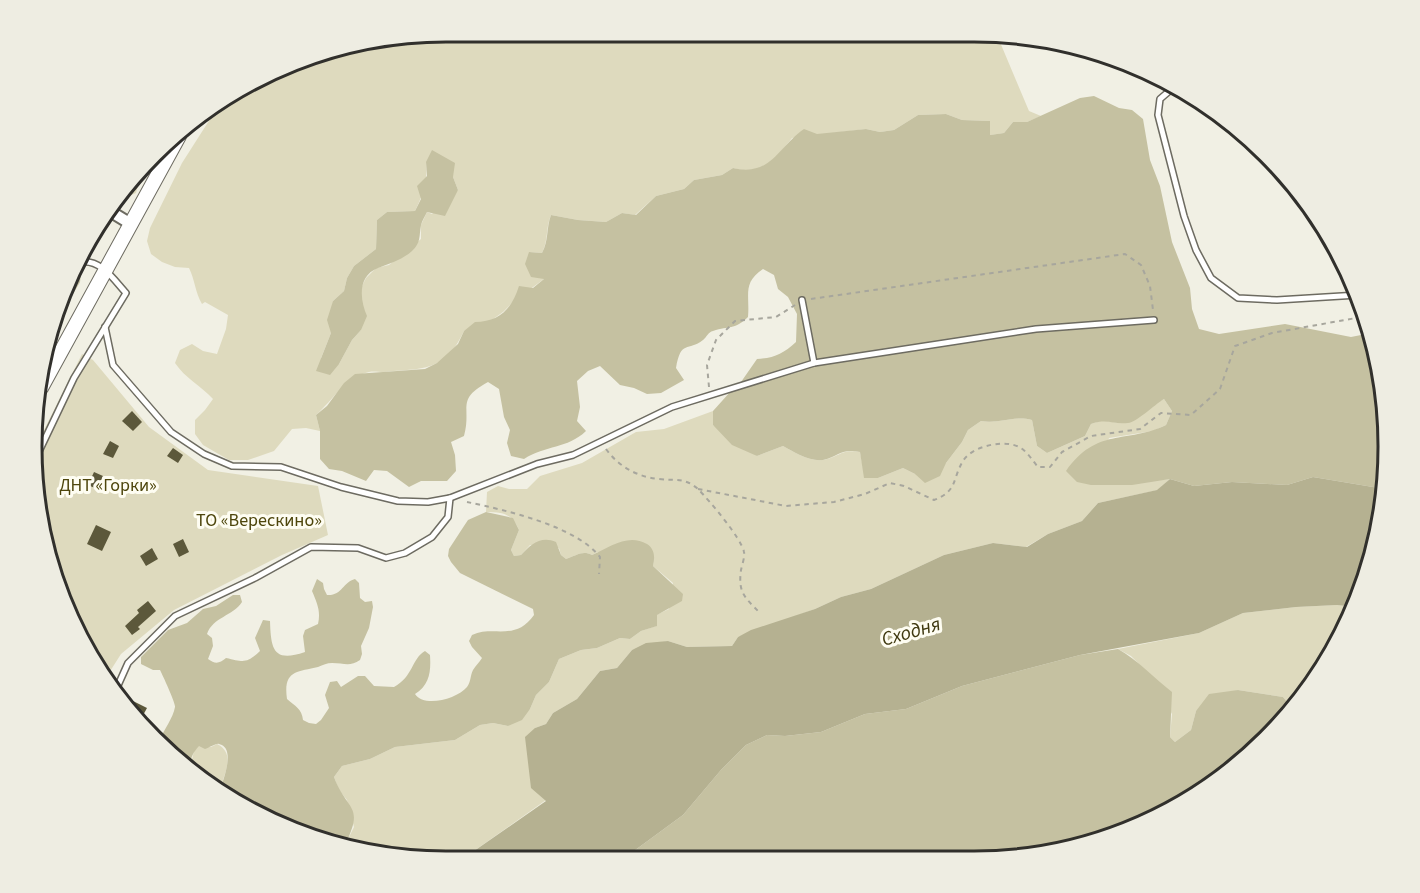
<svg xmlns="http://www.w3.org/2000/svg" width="1420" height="893" viewBox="0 0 1420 893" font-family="'Source Sans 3',sans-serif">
<rect width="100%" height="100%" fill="#f1f0e4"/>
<g fill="#dedabe" fill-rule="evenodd">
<path d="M446,32L997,35L1029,111L1041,116L1027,122H1013L1004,133L990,135V121L962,120L946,114L918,115L894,130L880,132L866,129L792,138C775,159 763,176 733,168L722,175L694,180L684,189L656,196L635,215L622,213L606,222L578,220L551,215C545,230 549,238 542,253L529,252L544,279L514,301L503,312L489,322L464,331C444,373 423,368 383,372C379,372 373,371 369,372C344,378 334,399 316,415L320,431L306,428L292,429L274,451L248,460H229L203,445L195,434V420L205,410L213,399C201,386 185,378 175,363L180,350L192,344L203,351L217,354L226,329L228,315L205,302L202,304C195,292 195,280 189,268L175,267L162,262L151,254L147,241L150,228L182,163L212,116L233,93L313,53ZM426,162L453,177L458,190L432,214L427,212L421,225V239L389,265L376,268L366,278L360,290L361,330L352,340L339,364L321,358L331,333L333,301L344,291L347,278L354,266L376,249L377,220L387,212L415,211C423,195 428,180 426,162Z"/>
<path d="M142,171L136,193L123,199L116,196Z"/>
<path d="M82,354L93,360L149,427L208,470L318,486L328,535L282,555L174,610L121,654L107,676L123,684L118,694L101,677L46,554L32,454Z"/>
<path d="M1164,399L1172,411L1166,425L1153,431L1109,438L1091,485L1170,479L1158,490L1098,503L1082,521L1048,534L1026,547L993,543L944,555L871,589L841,597L815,609L738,637L732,646L687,647L668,641L632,650L617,668L600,671L577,699L553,713L546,724L535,728L546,800L464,858H393L345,845L354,827L347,800L339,790L334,777L342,766L370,759L395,747L455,740L480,725L493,723L508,726L530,709L536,695L549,682L559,659L581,650L597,648L620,638L630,639L641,631L656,626V615L669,609L673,583L653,566L654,559L598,552L592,555C582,550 576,556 566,559L561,555L559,548L530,545L521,555L514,556L511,550L519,530C512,514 504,512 486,512L487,492L498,486L509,489H527L540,476L582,463L636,432L664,429L713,411V425L757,456L783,446C794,452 810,462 823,460C840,457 840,449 860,452L865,478H878L903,468L915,474L946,463L962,442L968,430L981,421C1001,424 1014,415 1032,420L1037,446L1047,453L1085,436L1091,424L1103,420L1117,423Z"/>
<path d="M1337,605L1354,607C1342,639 1317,685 1293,709L1283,697L1238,690L1196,711L1191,730L1175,742L1170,737L1172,714L1148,673L1131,656L1118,649L1199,633L1243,613L1296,607Z"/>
<path d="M217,744C237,754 223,775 220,791C208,784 200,775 191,764L194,751L199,745L211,747Z"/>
</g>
<g fill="#c5c1a1">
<path d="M1094,96L1119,108L1132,110L1143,119L1150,160L1160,186L1172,242L1190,288L1192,309L1199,329L1219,334L1285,324L1351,337L1371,333L1385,393L1388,474L1385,489L1313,477L1287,485L1232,482L1194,486L1170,479L1132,485H1091L1077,482L1066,471C1097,427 1126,444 1166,425L1172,411L1164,399C1154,405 1137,422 1128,423C1113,425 1108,418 1091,424L1085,436L1047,453L1037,446L1032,420C1014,415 1001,424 981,421L968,430L962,442L946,463L940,476L925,483L915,474L903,468L878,478H864L860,452C840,448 840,456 823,460C810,462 794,452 783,446L757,456L732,445L713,425V411L731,391L741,382L757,359C774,358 783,354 796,342L797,314L788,297L778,289L774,275L763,269C742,283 750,295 748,317C733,331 730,325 713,331C708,332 707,337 703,340C688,352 681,339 676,368L684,380L661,393L647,394L634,388L620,385L600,366L588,371L577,381L580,407L577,421L586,431C567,449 546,445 524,459L511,456L507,443L510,430L504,417L499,389L488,382C455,400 472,407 464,436L451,442L455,455L456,471L447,481H421L409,487L387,471L374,470L366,481L342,471L329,469L320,459V431L316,415L327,406L344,383L355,374L425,369L437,363L458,344L464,331L475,322C499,322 512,309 519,286L533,288L544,279L531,277L525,264L529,252L542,253C549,240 546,229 551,215L578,220L606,222L622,213L636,215L656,196L684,189L694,180L722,175L733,168C771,177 778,147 804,129L817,134L866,129L880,132L894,130L918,115L946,114L962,120L990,121V135L1004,133L1013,122H1027L1080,98Z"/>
<path d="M432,150L455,163L453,177L458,190L445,216L427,212C425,216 422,221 421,225C419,236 421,243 412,251C402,260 390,263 378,268C357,276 360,300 367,316L361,330L352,340L339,364L330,375L316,371L331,333L327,320L333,301L344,291L347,278L354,266L376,249L377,220L387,212L415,211L421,199L417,186L427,176L426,162Z"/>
<path d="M76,271L81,273L80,282L50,333L54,313Z"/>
<path d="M486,512L513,518L519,530L511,550L514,556L521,555C530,545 541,535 556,542L561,555L566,559C576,556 582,550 592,555C610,547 628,533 647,544C655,549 655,558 653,566L683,594L682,601L657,615V626L641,631L630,639L620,638L597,648L581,650L559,659L549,682L536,695L530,709L522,720L508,726L493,723L480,725L455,740L395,747L370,759L342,766L334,777C347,812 365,804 345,845L288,830L220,791C222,782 237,748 219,744C216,743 209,748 205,749L199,746C180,767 201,768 207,784L194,776L160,739C164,730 173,718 175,707C176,704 163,676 160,670H153L141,664V657L168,630L187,623L203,609L216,606L233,595H240L242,602C233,616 213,617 207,634L212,638L213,646L208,659C215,664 219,664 226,658C244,662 246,664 260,651L255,638L263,620L270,621C271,649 273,663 305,652L303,636L305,630L318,624C321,611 317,603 312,591L317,579L323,583L324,589L327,595C342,596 343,582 355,579L359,583L360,598L365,602L372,601L373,607L369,628L361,646L362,654L360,660C350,667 344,663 332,663C327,663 323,665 318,667C296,672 283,671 287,699C295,706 302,709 303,720L309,723L316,724L321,720L329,708L325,695L330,682L337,681L341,687L358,676H365L374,686L394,687C413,677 412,658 425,651L430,655C431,671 430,685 415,694C424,708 457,699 467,687C471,682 470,676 473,670C476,665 479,663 482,658L472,647L469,641L472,635C494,625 515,642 534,615L533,609L460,573L451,562L448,556L449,549L464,526L468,520Z"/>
<path d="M1118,649C1138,660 1154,678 1172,692L1170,737L1175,742L1191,730L1196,711L1209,694L1238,690L1283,697L1293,709L1226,776L1157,819L1081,847L1001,861L623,859L683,815L721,770L746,745L767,735L785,736L821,732L865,714L906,709L962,686L1080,655Z"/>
</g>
<path fill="#b5b191" d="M1313,477L1385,489L1374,554L1354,607L1337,605L1296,607L1243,613L1199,633L1080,655L962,686L906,709L865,714L821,732L785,736L767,735L746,745L721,770L683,815L623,859L464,858L546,801L531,788L525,737L535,728L546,724L553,713L577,699L600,671L617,668L632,650L646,643L668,641L687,647L732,646L738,637L751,630L815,609L841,597L871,589L944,555L993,543L1027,547L1048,534L1082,521L1098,503L1157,490L1170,479L1194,486L1232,482L1287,485Z"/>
<g fill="#5c583b">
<path d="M132,411L142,422L133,431L122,421Z"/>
<path d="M110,441L119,446L113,458L103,454Z"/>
<path d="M173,448L183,455L178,463L167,456Z"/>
<path d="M94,472L103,476L97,489L88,485Z"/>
<path d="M96,525L111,532L102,551L87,544Z"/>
<path d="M183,539L189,552L179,557L173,544Z"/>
<path d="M152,548L158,559L146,566L140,556Z"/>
<path d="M148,601L156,611L138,627L140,629L132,635L125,626L139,613L137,610Z"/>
<path d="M119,694L147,708L141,719L119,695Z"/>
</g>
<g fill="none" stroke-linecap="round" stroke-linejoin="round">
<g stroke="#6d6b61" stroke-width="8">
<g id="service">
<path d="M1174,87L1160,99L1158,115L1184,216L1196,250L1211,278L1238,298L1277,300L1358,295"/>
<path d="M802,300L814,363"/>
<path d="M105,327L113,365L171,432L204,454L232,466L281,467L341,487L398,501L428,502L450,498L537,464L573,455L672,407L814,363L1036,329L1154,320"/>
<path d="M34,462L74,378L126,293C114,280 101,259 81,262"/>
<path d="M115,692L128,663L175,616L255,578L311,547L358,548L386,558L405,553L432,537L448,517L450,498"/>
</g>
</g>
<g stroke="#6d6b61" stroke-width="14">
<path id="minor" d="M108,210L131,224"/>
</g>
<g stroke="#6d6b61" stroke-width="16">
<path id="secondary" d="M41,388L179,136"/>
</g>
<g stroke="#a7a69d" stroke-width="2" stroke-dasharray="4.5 4.5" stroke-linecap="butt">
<path d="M811,299L1125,254L1141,265L1150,286L1153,310"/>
<path d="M709,387L707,365L716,340L735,321L776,317L795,305"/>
<path d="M606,449C618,466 637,477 659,479C676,481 684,477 698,489C708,499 742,539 744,552C745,557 742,565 741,570C738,592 744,597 760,613"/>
<path d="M698,489L786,506L834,502L865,494L890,483L904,486L934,500C958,491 952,479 963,461C972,446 1004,439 1019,447C1027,451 1032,460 1038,467H1050L1062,452L1091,436L1140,429L1161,413L1191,415L1220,389L1235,346L1272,333L1356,318L1364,309"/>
<path d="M467,502C505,510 576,526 600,557L599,574"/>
</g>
<use href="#service" stroke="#fff" stroke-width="5"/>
<use href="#minor" stroke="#fff" stroke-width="10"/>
<use href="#secondary" stroke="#fff" stroke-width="14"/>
</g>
<g text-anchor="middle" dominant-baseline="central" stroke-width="6" stroke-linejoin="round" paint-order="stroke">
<g font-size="18" fill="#4e460c" stroke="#fefdf2">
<text x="108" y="485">ДНТ «Горки»</text>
<text x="259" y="520">ТО «Верескино»</text>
</g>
<g font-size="20" font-style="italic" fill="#3f3910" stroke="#fefdf2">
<text transform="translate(911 632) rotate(-16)">Сходня</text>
</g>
</g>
<path d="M0 0H1420V893H0ZM446 42H974A404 404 0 0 1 1378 446V447A404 404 0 0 1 974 851H446A404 404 0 0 1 42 447V446A404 404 0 0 1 446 42Z" fill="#eeede2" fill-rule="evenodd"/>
<path fill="none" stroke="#31302c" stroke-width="3" d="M446 42H974A404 404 0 0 1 1378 446V447A404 404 0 0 1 974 851H446A404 404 0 0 1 42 447V446A404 404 0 0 1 446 42Z"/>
</svg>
